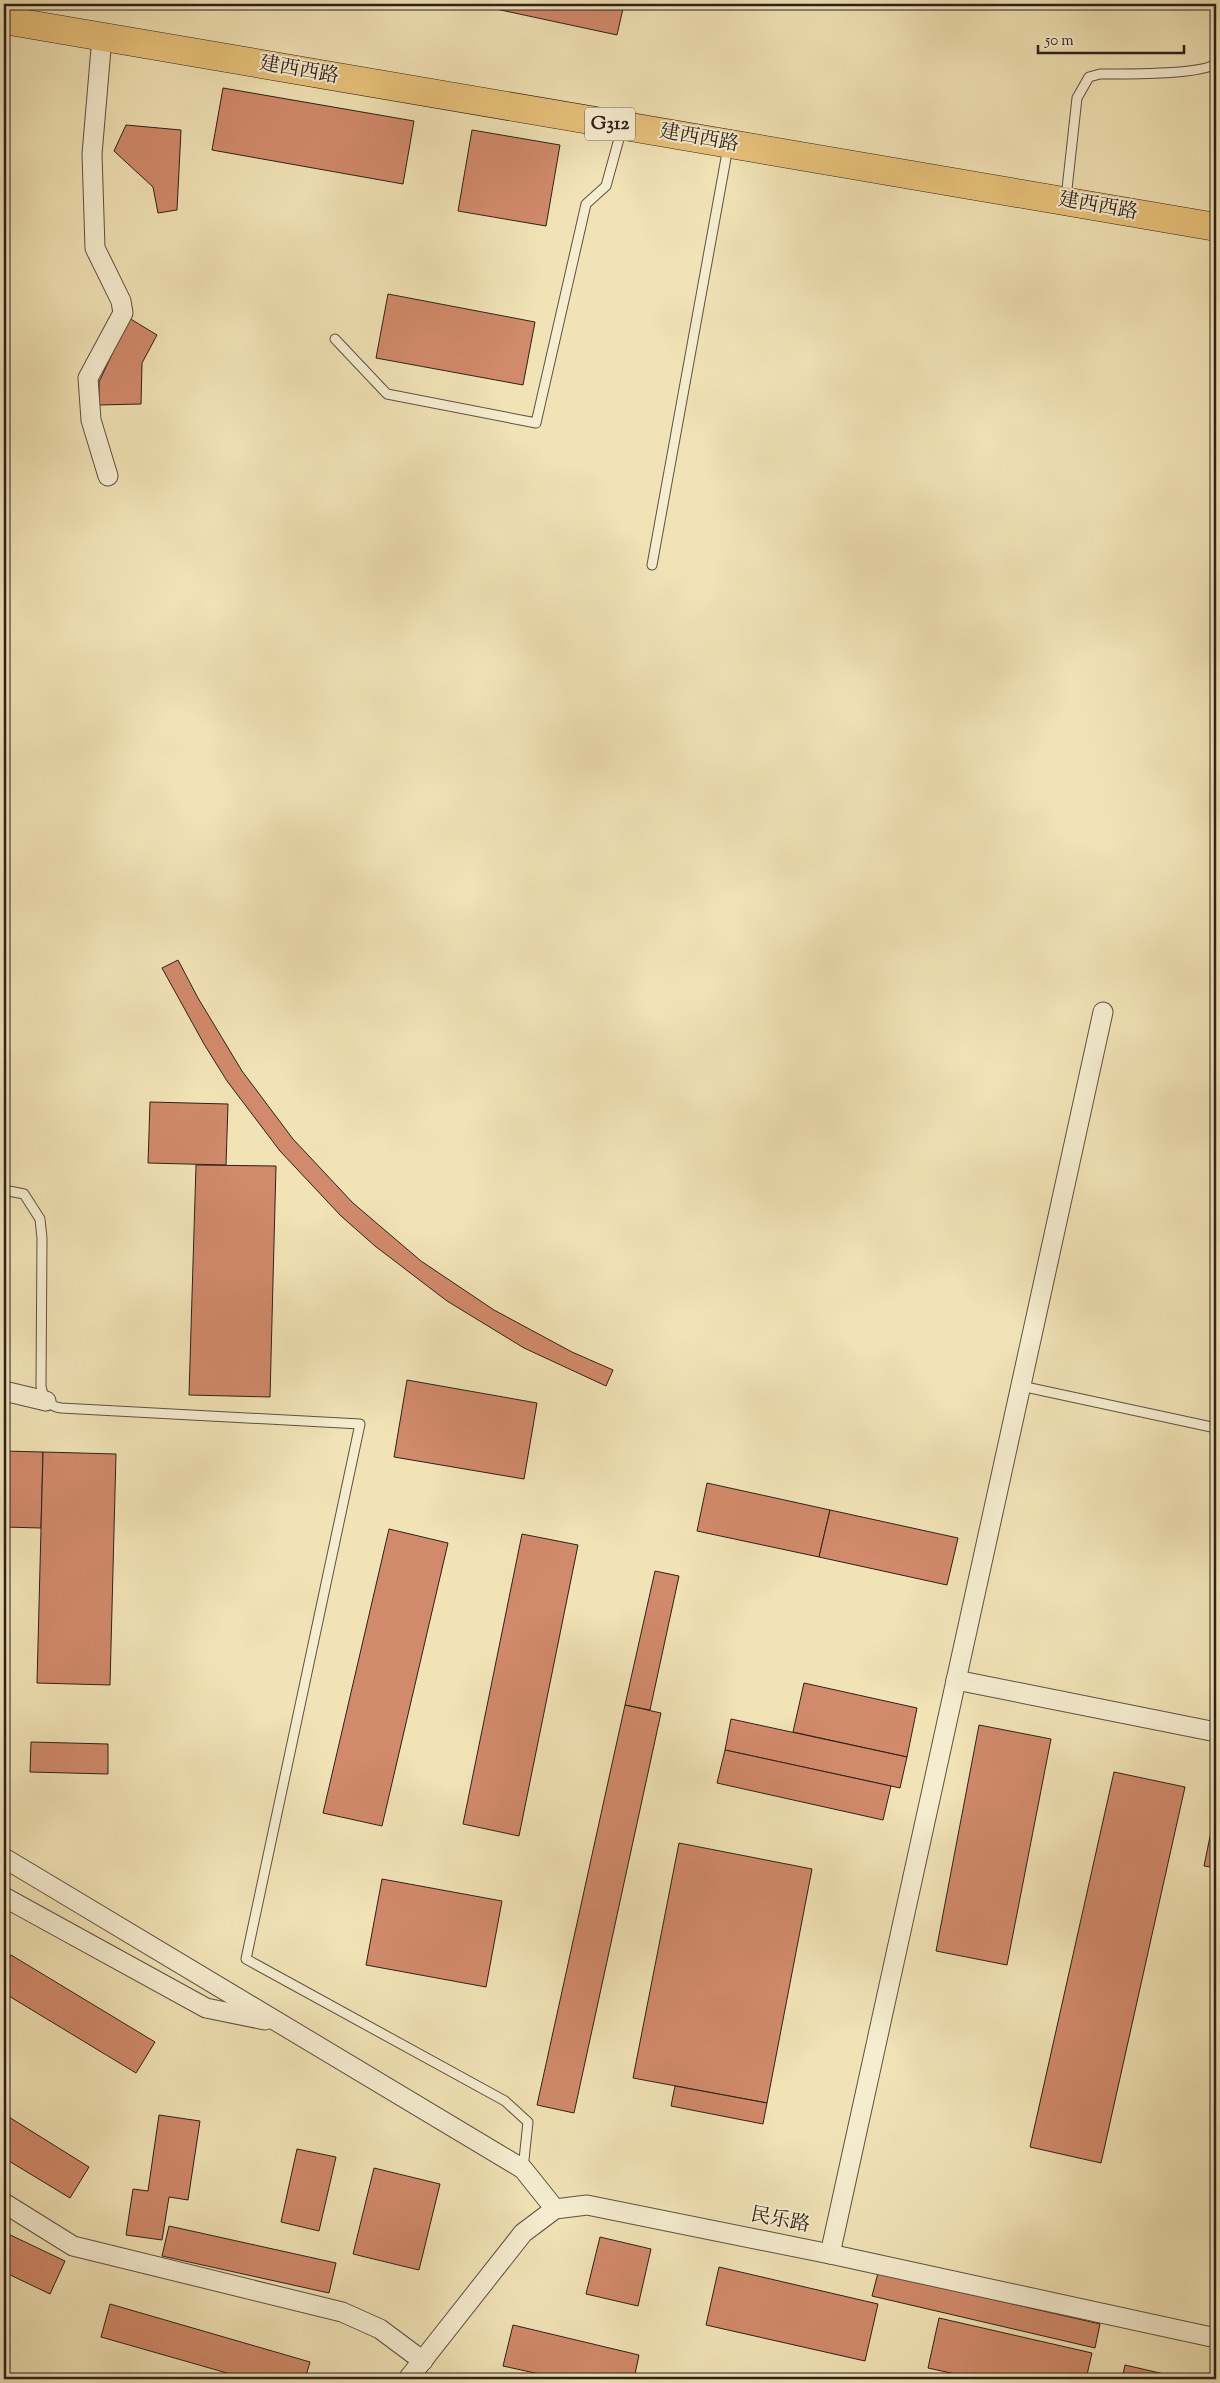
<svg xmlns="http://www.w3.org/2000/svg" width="1220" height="2383" viewBox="0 0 1220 2383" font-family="'Sorts Mill Goudy','Noto Serif SC',serif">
<rect width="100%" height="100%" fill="#f1e3b6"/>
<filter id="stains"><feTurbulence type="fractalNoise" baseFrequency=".004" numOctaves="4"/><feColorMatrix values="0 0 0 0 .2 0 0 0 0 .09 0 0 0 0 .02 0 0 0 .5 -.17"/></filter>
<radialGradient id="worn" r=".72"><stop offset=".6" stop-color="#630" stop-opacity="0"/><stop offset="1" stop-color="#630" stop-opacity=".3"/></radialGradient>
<g fill="#d18a6b" stroke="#2d201a">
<path d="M497,4H624L617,35L496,9Z"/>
<path d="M223,88L414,121L403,184L212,150Z"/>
<path d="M126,125L181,130L177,210L158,213L153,187L114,151Z"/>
<path d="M472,130L560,145L546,226L458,211Z"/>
<path d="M388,294L535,322L523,385L376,358Z"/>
<path d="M129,318L157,335L142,363L141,404L99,405V382Z"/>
<path d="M178,960L198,998L242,1071L293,1139L353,1203L421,1261L494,1310L572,1352L613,1370L606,1386L524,1348L447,1301L375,1246L341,1216L280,1151L227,1081L204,1044L162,968Z"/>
<path d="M150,1102L228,1104L226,1165L148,1163Z"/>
<path d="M196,1165L276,1166L270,1397L189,1395Z"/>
<path d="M407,1380L537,1403L524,1479L394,1457Z"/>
<path d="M4,1451L43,1452L41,1528L4,1527Z"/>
<path d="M43,1452L116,1454L110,1685L37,1683Z"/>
<path d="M707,1483L830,1510L819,1557L697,1531Z"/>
<path d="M830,1510L958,1538L947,1585L819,1557Z"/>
<path d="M389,1529L448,1543L382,1826L323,1813Z"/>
<path d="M522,1534L578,1545L519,1836L463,1824Z"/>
<path d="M655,1571L679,1576L650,1710L625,1705Z"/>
<path d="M804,1683L917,1708L907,1757L793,1732Z"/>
<path d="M625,1705L661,1713L574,2113L537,2105Z"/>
<path d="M731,1719L907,1757L900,1788L725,1750Z"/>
<path d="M979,1725L1051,1739L1007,1965L936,1951Z"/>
<path d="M31,1742L108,1744V1774L30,1772Z"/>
<path d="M725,1750L891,1786L883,1820L717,1783Z"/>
<path d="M1114,1772L1185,1787L1101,2163L1030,2147Z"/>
<path d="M1216,1807V1868L1204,1866Z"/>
<path d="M679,1843L812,1869L767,2103L633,2078Z"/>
<path d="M382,1879L502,1901L486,1987L366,1965Z"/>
<path d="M11,1955L155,2042L136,2073L4,1993V1967Z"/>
<path d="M675,2086L767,2103L763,2124L671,2106Z"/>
<path d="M4,2114L89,2167L70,2198L4,2158Z"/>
<path d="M159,2115L200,2121L188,2200L169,2197L162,2240L126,2235L133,2189L148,2191Z"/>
<path d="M297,2149L336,2157L319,2231L281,2222Z"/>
<path d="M374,2168L440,2184L419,2270L353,2254Z"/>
<path d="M169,2226L336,2263L329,2293L162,2256Z"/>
<path d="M4,2232L65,2261L50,2294L4,2272Z"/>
<path d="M600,2237L651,2249L638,2306L586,2294Z"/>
<path d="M719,2267L878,2304L865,2361L706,2325Z"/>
<path d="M878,2273L1100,2324L1095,2348L872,2296Z"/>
<path d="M110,2304L310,2362L305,2379H248L101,2337Z"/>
<path d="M939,2318L1092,2353L1086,2379H978L928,2368Z"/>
<path d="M513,2325L639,2355L634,2379H562L503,2366Z"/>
<path d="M1125,2365L1186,2379H1122Z"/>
</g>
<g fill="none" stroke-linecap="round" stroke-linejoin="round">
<g stroke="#5e5141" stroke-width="11">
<g id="lane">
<path d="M1066,198L1077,98L1089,77L1100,74C1121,74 1205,75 1216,63"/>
<path d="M335,339L387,394L536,423L586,204L606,186L622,128"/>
<path d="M652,565L728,147"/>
<path d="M4,1190L24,1194L40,1219L42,1238L41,1386C43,1398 48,1406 61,1408L360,1424L246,1959L505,2101L528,2122L523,2169"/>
<path d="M1021,1386L1216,1428"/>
</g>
</g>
<g stroke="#5e5141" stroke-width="21">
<g id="street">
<path d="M102,37L92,154L95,248L121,301L123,313L88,378L91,420L108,476"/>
<path d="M4,1391L46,1401"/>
<path d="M956,1680L1216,1732"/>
<path d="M4,1858L523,2169L555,2209"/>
<path d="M4,1897L206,2008L265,2020"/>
<path d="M4,2203L73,2246L342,2312L380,2329L423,2361"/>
<path d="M830,2254L1103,1012"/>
<path d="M408,2379L523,2233L555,2209L587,2205L830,2254L1216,2338"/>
</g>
</g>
<g stroke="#2d201a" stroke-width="29">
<path id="highway" d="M4,20L1216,227"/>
</g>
<use href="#lane" stroke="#f6edd0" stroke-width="9"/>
<use href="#street" stroke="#f6edd0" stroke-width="19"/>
<use href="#highway" stroke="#e8c27b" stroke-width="28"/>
</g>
<g text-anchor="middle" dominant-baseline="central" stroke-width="4" stroke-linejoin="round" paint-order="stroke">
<rect fill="#f6edd0" stroke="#695e51" stroke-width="1" x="585" y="107.5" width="50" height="33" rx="4"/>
<g font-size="19" font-weight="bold" fill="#2d201a">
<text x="610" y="124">G312</text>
</g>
<g font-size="20" fill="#2d201a" stroke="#f6edd0">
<text transform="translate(299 71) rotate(10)">建西西路</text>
<text transform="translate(699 139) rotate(10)">建西西路</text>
<text transform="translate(1098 207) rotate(10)">建西西路</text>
<text transform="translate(780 2221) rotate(11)">民乐路</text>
</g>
</g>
<rect width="1220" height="2383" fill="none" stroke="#f1e3b6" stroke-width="20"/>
<rect x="5" y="5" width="1210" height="2373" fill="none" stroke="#2d201a" stroke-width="2.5"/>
<rect x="10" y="10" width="1200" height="2363" fill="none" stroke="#2d201a"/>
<path d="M1038 45v8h146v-8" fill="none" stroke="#2d201a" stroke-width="2.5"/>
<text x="1045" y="45" font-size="15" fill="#2d201a" stroke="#f6edd0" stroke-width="4" paint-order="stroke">50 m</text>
<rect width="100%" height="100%" filter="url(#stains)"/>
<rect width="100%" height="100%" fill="url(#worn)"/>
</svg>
